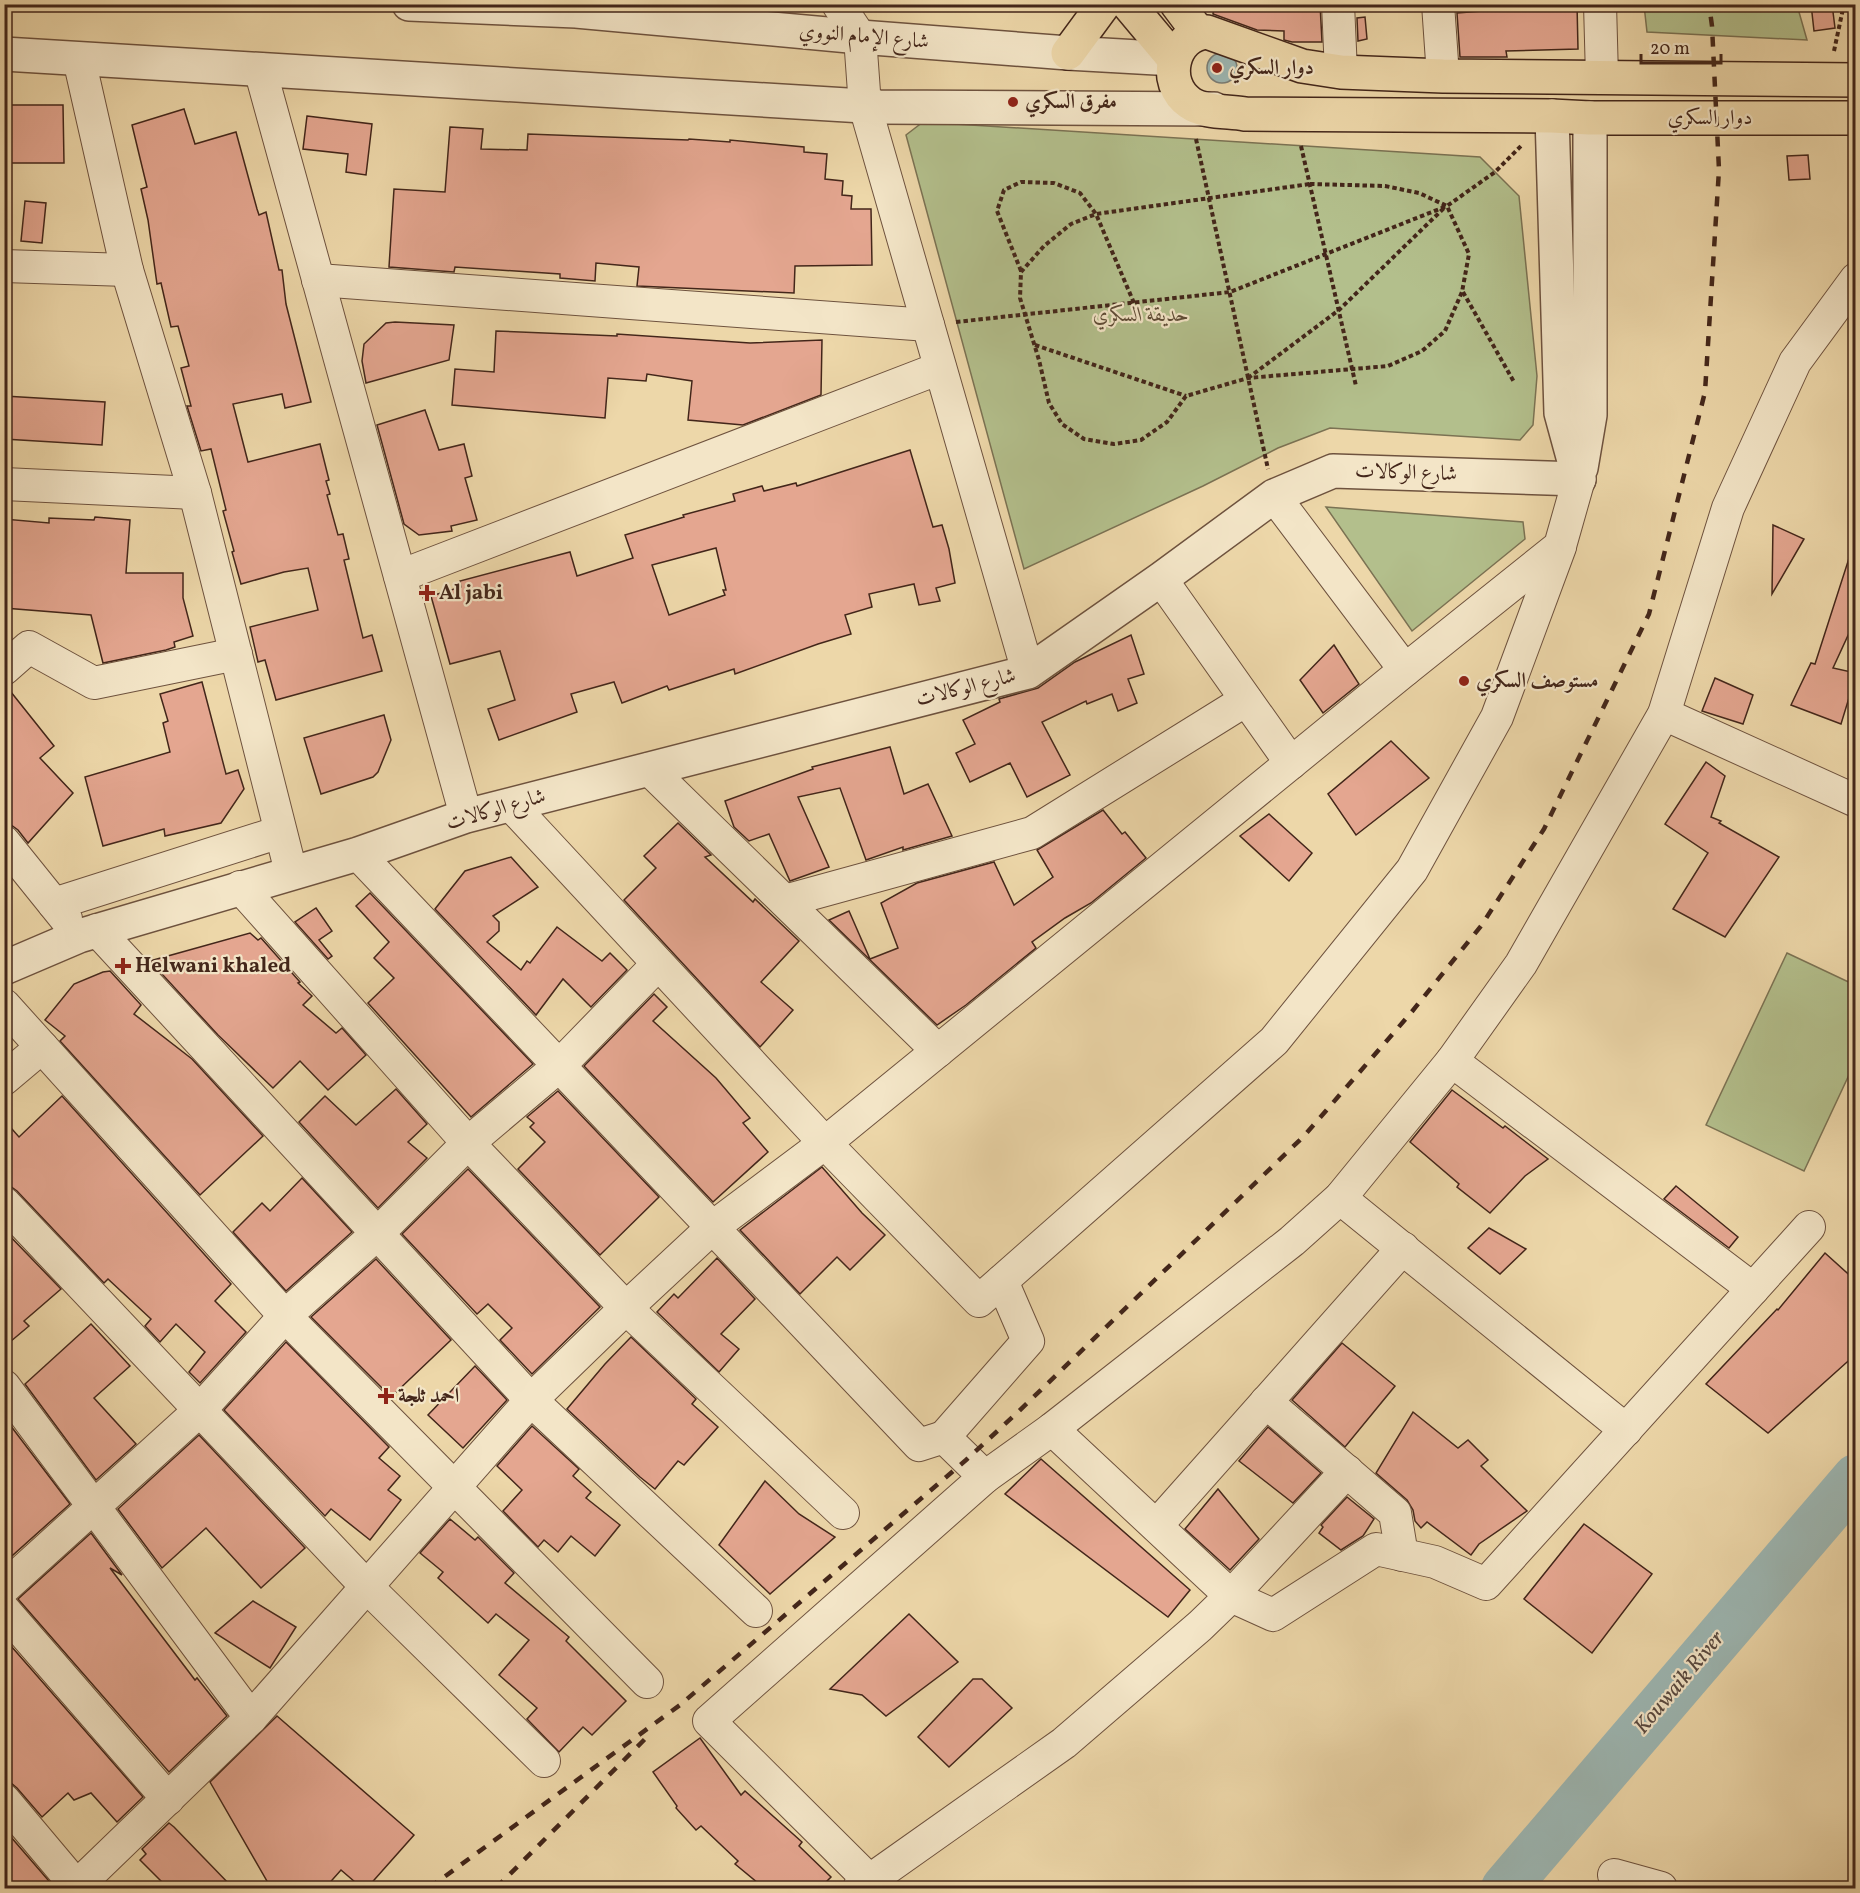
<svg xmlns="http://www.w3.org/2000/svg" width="1860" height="1893" viewBox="0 0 1860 1893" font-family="Vollkorn,Amiri,serif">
<rect width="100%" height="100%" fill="#edd7a9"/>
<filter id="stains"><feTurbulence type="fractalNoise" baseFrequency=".00333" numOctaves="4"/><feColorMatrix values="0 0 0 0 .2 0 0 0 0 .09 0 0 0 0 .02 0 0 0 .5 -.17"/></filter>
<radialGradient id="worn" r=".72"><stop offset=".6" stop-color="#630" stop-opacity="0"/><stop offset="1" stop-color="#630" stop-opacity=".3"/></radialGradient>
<g fill="#b3bf8c" stroke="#7b7253" stroke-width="1.5">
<path d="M1644,5H1797L1807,40L1647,32Z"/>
<path d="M923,122L1480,157L1519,196L1537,376L1533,425L1520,440L1330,428L1278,448L1203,486L1024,569L906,135Z"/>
<path d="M1326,507L1523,522L1525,539L1412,631Z"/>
<path d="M1787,953L1855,985V1062L1804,1171L1706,1125Z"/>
</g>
<circle fill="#9db7b3" stroke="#797d76" stroke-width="1.5" cx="1222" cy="68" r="15"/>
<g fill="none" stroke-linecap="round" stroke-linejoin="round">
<path stroke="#9db7b3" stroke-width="48" d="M1505,1888L1856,1478"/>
</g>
<g fill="#e4a690" stroke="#43261a" stroke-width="1.5" fill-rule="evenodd">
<path d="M1214,4H1320L1322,42H1292L1284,40V31L1257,30L1213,14Z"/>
<path d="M1507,4H1577L1578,49L1506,51L1507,57H1460L1457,13L1507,9Z"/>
<path d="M1811,4H1832L1835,28L1814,31Z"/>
<path d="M1365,17L1367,39L1358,41L1357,18Z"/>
<path d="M4,105H63L64,163H9V148H4Z"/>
<path d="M184,109L195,144L236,132L257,209L259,215L266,212L279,270H282L286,304L311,402L285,408L282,394L233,404L248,462L320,444L329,480L326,481L330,494L327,495L338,535L343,534L349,559L344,560L363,638L372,635L382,671L276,700L265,660L258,662L250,627L318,610L308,568L284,572L241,584L232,552L234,551L223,511L226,510L211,449L201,451L187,406H191L181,368L189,366L178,326L171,327L161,283L157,284L148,220L141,189L147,187L132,125Z"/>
<path d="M307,116L372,124L366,175L346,172L348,154L303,149Z"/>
<path d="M450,127L483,129L481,149L527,150L528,134L688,140L689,139L730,142V140L804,147V152L827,154L825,179L843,181L842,195L852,196L851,209H871L872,265L795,266L794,293L637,286L639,267L596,263L595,281L560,278V274L455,267L454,272L389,267L394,189L445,192Z"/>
<path d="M1808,155L1810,179L1789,180L1787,156Z"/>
<path d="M25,201L46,203L42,243L21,241Z"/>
<path d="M395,322L454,325L449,360L366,383L362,361L364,344L386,323Z"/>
<path d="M496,331L617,336V334L750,343L822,340L821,395L743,425L688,420L692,381L647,374L646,381L608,378L605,418L452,405L455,369L494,372Z"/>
<path d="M4,396L105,402L102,445L4,439Z"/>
<path d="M425,410L439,450L464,444L472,476L465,478L477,520L451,526L452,531L419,535L404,524L377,425Z"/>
<path d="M910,450L933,527L942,525L949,549L955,583L936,588L940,601L919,605L914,584L869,594L872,607L845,615L851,634L818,644L735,674L734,669L669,690L667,686L622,703L614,682L571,694L577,712L499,740L488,709L515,700L500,651L450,664L431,596L461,587L460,581L570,552L577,576L633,558L625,535L684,517L683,515L735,501L733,494L762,486L764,491L796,483L797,486ZM716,548L726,590H723L725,595L669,615L652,565Z"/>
<path d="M95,517L130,520L126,573H183V598L193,636L174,642L175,647L166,650L103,663L91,615L4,608V519L49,523V518L94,520Z"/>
<path d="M1773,525L1804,539L1772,594Z"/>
<path d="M1851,552L1856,553V618L1833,668L1856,673V675L1841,724L1791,705L1811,663L1815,664Z"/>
<path d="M1131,635L1144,674L1128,679L1137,703L1118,711L1112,694L1087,704L1086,701L1042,722L1070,775L1027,797L1010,763L970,782L956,753L975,744L963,720L1000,702L999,699L1038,688L1075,662Z"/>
<path d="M1334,645L1359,684L1323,713L1300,680Z"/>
<path d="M1715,678L1753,695L1743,724L1702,711Z"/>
<path d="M202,682L226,774L238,770L244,789L221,823L165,836L164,829L103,846L85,777L170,752L163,723L168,721L160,694Z"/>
<path d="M4,687H7L54,746L40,758L73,793L28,843L18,830L11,825L4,824Z"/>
<path d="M384,715L391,740L378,772L373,777L321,794L304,738Z"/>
<path d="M1391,741L1429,778L1356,835L1328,794Z"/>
<path d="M890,747L904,794L928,784L952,836L903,850V847L866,860L840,788L798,797L829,867L790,881L769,834L749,841L734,827L725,801L813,769L812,767Z"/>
<path d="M1706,762L1725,776L1711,817L1721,821L1719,823L1779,857L1725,937L1673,909L1708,853L1665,824Z"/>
<path d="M1103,810L1122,834L1125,832L1146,858L1091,903L1065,918L1032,942L1036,948L966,1005L937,1025L829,920L849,911L870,959L898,948L881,903L917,883L994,862L1014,905L1053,877L1037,850Z"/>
<path d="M1269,814L1312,853L1289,881L1240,836Z"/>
<path d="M678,823L711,855L705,857L753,902L755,899L799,941L761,982L793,1010L760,1047L624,900L656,868L644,856Z"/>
<path d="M511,857L538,887L493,916L499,922V931L487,942L521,970L527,961L530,963L557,927L602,961L610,953L627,970L591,1007L563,979L536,1015L435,909L465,871Z"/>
<path d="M370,893L533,1064L471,1117L368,1003L394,978L374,958L389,942L356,906Z"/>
<path d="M316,908L332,931L319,940L332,956L328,959L295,922Z"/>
<path d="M250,933L258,940L261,938L300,982L298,983L312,996L303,1005L336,1033L342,1028L366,1055L328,1090L300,1061L273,1088L218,1035L150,961Z"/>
<path d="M110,971L141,1005L134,1014L192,1059L263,1136L200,1195L60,1041L65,1036L45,1020L74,984L103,972Z"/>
<path d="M654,994L667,1007L653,1021L716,1078L750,1118L743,1123L768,1152L713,1202L584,1066Z"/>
<path d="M396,1089L427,1124L408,1142L427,1158L378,1208L299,1122L325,1096L356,1125Z"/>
<path d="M1452,1090L1503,1128L1505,1126L1548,1159L1525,1176L1490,1213L1457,1187L1459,1184L1410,1142Z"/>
<path d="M558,1091L659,1197L600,1255L518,1169L545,1142L530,1127L534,1123L527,1117Z"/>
<path d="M62,1096L231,1284L215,1301L246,1332L200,1383L189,1372L205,1352L176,1324L160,1342L145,1326L151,1319L108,1279L104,1283L17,1191L10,1186H4V1120L19,1137Z"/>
<path d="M822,1167L862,1213L885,1235L850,1270L837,1257L800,1294L740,1230Z"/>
<path d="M468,1169L600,1307L532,1374L500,1340L512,1328L488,1304L477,1314L402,1234Z"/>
<path d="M302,1178L352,1232L286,1291L233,1232L262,1203L270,1211Z"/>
<path d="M1676,1186L1738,1237L1729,1248L1664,1199Z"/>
<path d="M1489,1228L1526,1249L1500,1274L1468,1248Z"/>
<path d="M4,1230L61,1289L24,1321L29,1326L4,1347Z"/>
<path d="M1825,1253L1856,1281V1354L1768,1433L1706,1384L1777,1309L1778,1310Z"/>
<path d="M717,1258L755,1299L721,1334L739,1349L719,1372L657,1312L674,1294L678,1298Z"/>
<path d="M376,1259L451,1340L391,1397L311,1317Z"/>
<path d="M91,1324L130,1366L94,1398L136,1444L96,1480L25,1384Z"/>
<path d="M631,1337L696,1399L692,1404L718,1427L684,1465L678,1461L655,1489L640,1477L567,1409L605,1364Z"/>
<path d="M286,1342L389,1447L379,1458L400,1476L388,1490L401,1500L370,1540L331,1509L325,1516L224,1410Z"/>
<path d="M1342,1343L1395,1386L1345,1447L1292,1400Z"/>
<path d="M475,1366L507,1400L463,1448L428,1415Z"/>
<path d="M1413,1412L1458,1448L1468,1440L1488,1460L1481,1466L1527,1511L1479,1544L1471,1555L1427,1522L1421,1528L1415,1521L1413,1510L1407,1500L1376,1473Z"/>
<path d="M4,1417L70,1504L4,1563Z"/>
<path d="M532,1426L579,1469L573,1476L591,1492L586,1498L620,1525L595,1556L571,1536L558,1552L544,1540L538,1547L503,1511L522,1490L497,1466Z"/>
<path d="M1268,1427L1321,1473L1293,1503L1239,1461Z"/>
<path d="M199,1435L305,1548L261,1588L206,1528L162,1568L118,1509Z"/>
<path d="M1041,1459L1190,1590L1168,1617L1005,1494Z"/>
<path d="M765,1481L799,1514L835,1537L770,1594L719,1545Z"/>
<path d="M1218,1489L1259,1539L1230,1570L1185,1529Z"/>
<path d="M1347,1497L1374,1519L1363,1536L1341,1550L1319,1533L1323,1527L1321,1525Z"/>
<path d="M450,1519L475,1540L478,1537L514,1573L505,1583L569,1637L566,1641L626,1701L592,1735L583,1727L559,1752L527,1719L537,1708L499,1675L529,1640L496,1614L488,1623L438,1578L443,1572L420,1553Z"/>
<path d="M1584,1524L1652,1574L1592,1653L1524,1599Z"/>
<path d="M91,1533L122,1575L110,1568L195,1680L197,1678L227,1716L169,1772L18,1599Z"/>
<path d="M253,1601L296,1627L270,1668L215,1633Z"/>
<path d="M909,1614L958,1662L886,1716L862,1695L830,1689Z"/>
<path d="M4,1638L143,1797L117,1822L91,1793L74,1800L68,1793L42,1817L17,1788L11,1783H4Z"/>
<path d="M973,1679H982L1012,1708L949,1767L918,1737Z"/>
<path d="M277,1716L414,1835L367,1888H362L341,1870L325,1888H271L210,1782Z"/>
<path d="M700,1738L741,1795L745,1791L802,1842L799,1846L831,1877L820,1888H764L735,1864L738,1861L701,1826L696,1830L676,1808L677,1806L653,1772Z"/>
<path d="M169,1823L174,1827L233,1888H168L140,1860L146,1854L142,1849Z"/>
<path d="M4,1829L55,1888H4Z"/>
</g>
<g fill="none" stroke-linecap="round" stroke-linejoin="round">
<g stroke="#6e523e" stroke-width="34">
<g id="minor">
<path d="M838,4L860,37L865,106L1028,672"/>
<path d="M1338,4L1341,72"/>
<path d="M1438,4L1443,76"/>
<path d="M1600,4L1602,77"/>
<path d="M79,59L127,270L195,493L291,872"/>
<path d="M260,69L466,816"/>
<path d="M4,266L127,270"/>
<path d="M318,280L928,325"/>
<path d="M4,484L195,493"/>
<path d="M1274,496L1405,670"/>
<path d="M400,576L940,368"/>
<path d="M1161,579L1291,763"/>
<path d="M4,669L29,647L94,683L236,654"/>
<path d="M1664,714L1856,801"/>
<path d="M649,769L938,1051"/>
<path d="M511,805L825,1143L979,1301L1274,1041L1412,870L1497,717L1560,547"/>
<path d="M4,842L66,919"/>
<path d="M358,854L919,1445L944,1437L985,1477"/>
<path d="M240,887L468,1143L626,1308L843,1513"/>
<path d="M785,901L1032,833L1246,700"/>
<path d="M54,904L280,832"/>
<path d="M97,930L531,1400L756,1611"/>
<path d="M4,1005L285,1316L647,1682"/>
<path d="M1452,1061L1753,1289"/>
<path d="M4,1079L42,1047"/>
<path d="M1340,1198L1626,1430"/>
<path d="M4,1203L368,1588L544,1761"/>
<path d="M4,1386L251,1718"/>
<path d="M1266,1402L1395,1513L1402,1555"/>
<path d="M1052,1429L1231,1596L1273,1615L1376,1549L1435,1562L1486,1584L1809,1227"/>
<path d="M944,1437L1028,1341L1002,1281"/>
<path d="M1157,1525L1403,1248"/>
<path d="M4,1588L199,1411L285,1316L378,1233L468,1143L559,1066L658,964"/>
<path d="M4,1610L168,1799"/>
<path d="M4,1800L78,1888"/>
<path d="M1614,1875L1661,1888"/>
<path d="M870,1881L709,1721L985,1477L1052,1429L1292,1241L1340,1198L1452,1061L1521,964L1664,714L1728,508L1795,362L1856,279"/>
<path d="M75,1888L251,1718L531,1400L626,1308L713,1227L825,1143L1405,670L1560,546L1579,479"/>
<path d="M859,1888L1064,1743L1200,1626L1231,1596L1347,1471"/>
</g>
</g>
<g stroke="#6e523e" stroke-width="36">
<g id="tertiary">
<path d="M409,4L576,11L860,37L1068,53L1174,59"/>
<path d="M4,54L880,107L1214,109"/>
<path d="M1552,116L1561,413L1579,479"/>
<path d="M1581,468L1590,415V118"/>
<path d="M4,968L79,936L358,854L466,816L1028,672L1161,579L1274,496L1333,471L1579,479"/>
</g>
</g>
<g stroke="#43261a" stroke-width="36">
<g id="primary">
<path d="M1128,4L1174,59"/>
<path d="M1177,4L1198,32"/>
<path d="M1068,53L1104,4"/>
<path d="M1856,80L1443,76L1341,72L1302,66L1207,32C1172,35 1161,83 1190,103C1204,113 1229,111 1245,114L1552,116L1590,118H1856"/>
</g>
</g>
<g stroke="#43261a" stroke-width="4" stroke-dasharray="4.5 3" stroke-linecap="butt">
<path d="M1834,51L1844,4"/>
<path d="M1196,139L1268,469"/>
<path d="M1301,146L1356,386"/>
<path d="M1310,184L1385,186L1419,193L1447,206L1469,254L1462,292L1445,331L1422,351L1388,366L1248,378L1186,396L1167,422L1141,440L1114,444L1084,439L1062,424L1049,403L1039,360L1020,298L1021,272L1044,246L1071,224L1096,214Z"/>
<path d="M1021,271L997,211L1004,190L1021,182L1054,183L1080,193L1096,214L1134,303"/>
<path d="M1463,292L1514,382"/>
<path d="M956,322L1230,292L1447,206L1495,172L1521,146"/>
<path d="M1035,345L1186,396"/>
<path d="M1248,378L1339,310L1444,208"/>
</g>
<use href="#minor" stroke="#f3e5c7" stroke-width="32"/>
<use href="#tertiary" stroke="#f3e5c7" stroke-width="33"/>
<use href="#primary" stroke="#edd7a9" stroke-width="33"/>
<g stroke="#43261a" stroke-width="4.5" stroke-dasharray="10 10" stroke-linecap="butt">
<path d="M429,1888L680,1705L966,1460L1018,1412L1304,1136L1410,1014L1481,926L1544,829L1649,614L1705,392L1719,170L1712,26L1709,4"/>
<path d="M496,1888L650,1734"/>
</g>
</g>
<g fill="#8f2418" stroke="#f3e5c7" stroke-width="2">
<circle cx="1217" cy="68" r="6"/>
<circle cx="1013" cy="102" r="6"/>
<path d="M424 584h6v6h6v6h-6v6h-6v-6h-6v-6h6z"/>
<circle cx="1464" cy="681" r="6"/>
<path d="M120 957h6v6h6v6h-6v6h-6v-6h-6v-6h6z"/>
<path d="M383 1387h6v6h6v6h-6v6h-6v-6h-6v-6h6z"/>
</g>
<g text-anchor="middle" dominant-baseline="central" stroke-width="4.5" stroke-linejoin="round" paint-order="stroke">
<g font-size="21" fill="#43261a" stroke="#f3e5c7">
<text transform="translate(864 37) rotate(5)">شارع الإمام النووي</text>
<text x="1710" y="118">دوار السكري</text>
<text transform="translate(1406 473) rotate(2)">شارع الوكالات</text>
<text transform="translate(966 688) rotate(-14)">شارع الوكالات</text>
<text transform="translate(496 810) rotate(-16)">شارع الوكالات</text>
</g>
<g font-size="21" font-weight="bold" fill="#43261a" stroke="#f3e5c7" text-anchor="start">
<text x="1229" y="68">دوار السكري</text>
<text x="1025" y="102">مفرق السكري</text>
<text x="439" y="593">Al jabi</text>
<text x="1476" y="681">مستوصف السكري</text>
<text x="135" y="966">Helwani khaled</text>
<text x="398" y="1396">احمد ثلجة</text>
</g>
<g font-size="21" font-style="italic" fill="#5f4c36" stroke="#f3e5c7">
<text x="1141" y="315">حديقة السكري</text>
</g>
<g font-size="22" font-style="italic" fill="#5a4a40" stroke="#f3e5c7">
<text transform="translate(1680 1683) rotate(-50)">Kouwaik River</text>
</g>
</g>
<rect width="1860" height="1893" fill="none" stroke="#edd7a9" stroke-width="24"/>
<rect x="6" y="6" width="1848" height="1881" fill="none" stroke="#43261a" stroke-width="3"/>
<rect x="12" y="12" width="1836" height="1869" fill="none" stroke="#43261a" stroke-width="1.5"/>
<path d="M1641 54v9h80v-9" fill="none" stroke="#43261a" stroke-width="3"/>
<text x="1650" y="54" font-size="18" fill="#43261a" stroke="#f3e5c7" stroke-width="4.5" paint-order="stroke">20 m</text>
<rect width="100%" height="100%" filter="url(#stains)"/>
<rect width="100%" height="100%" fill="url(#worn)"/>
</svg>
